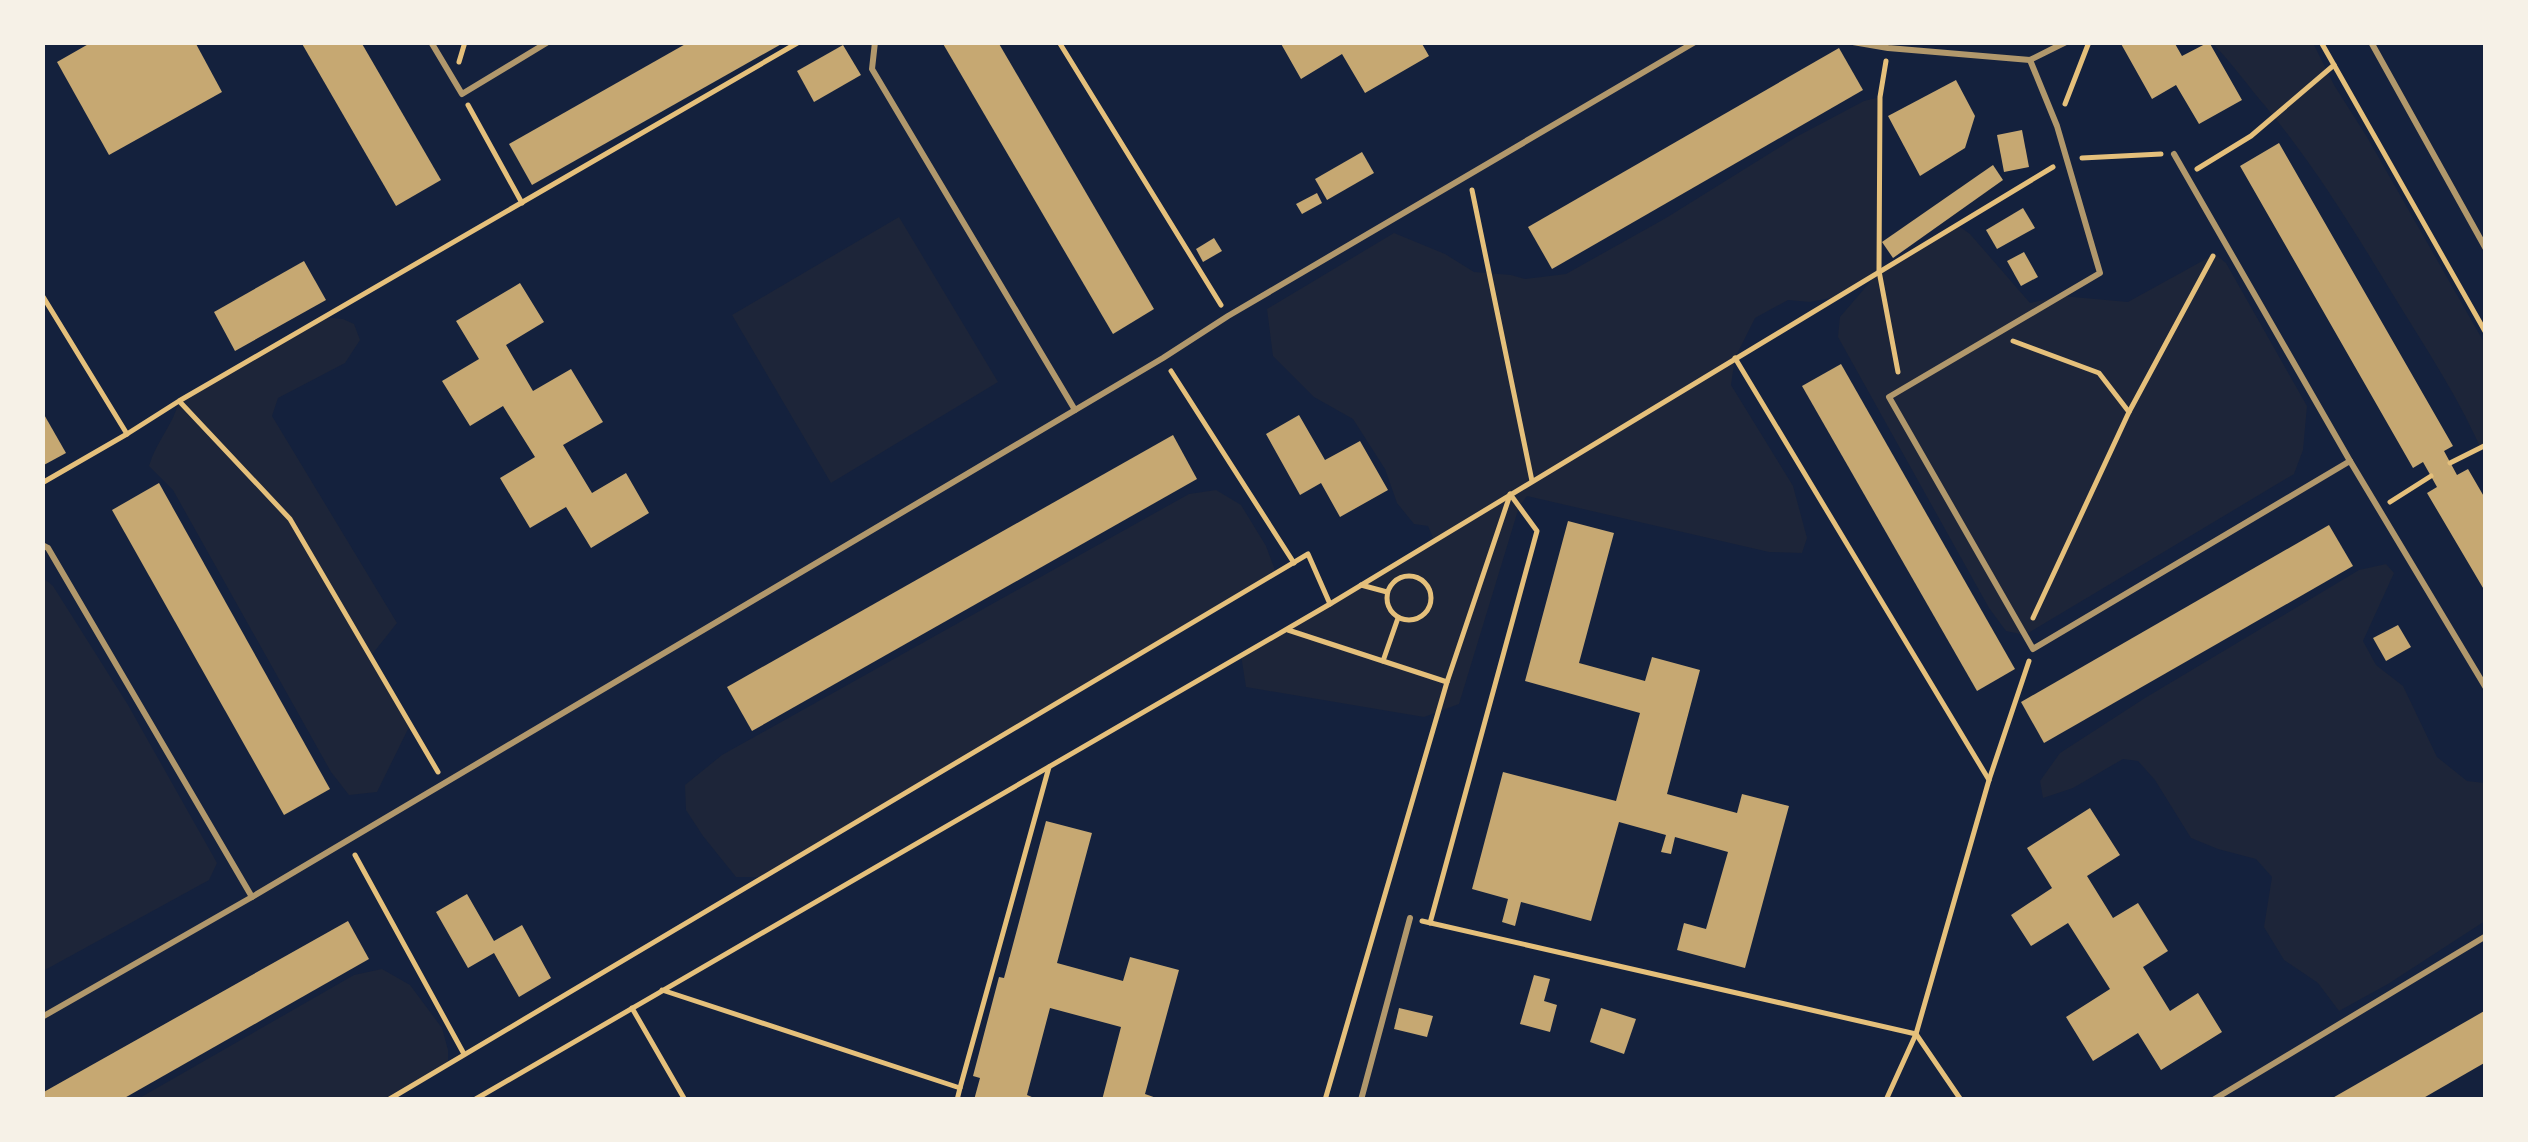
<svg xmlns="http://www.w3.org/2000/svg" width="2528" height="1142" viewBox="0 0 2528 1142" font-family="Arial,sans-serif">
<rect width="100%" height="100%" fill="#14213d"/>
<g fill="#1d2539">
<path d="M2212,43H2313L2334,85L2367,137L2485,344V458C2461,401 2427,350 2395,298C2355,232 2315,166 2266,107C2247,85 2232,63 2212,43Z"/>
<path d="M1880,97L1879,270L1956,224L1970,234L2030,303L2062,296L2128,302L2215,254L2226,263L2307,406L2303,450L2294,474L2025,635L2006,631L1989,608L1838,337L1840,317L1876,275L1836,297L1810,302L1788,300L1755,318L1735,358L1731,385L1793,486L1807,538L1802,553L1769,552L1527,496L1519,507L1459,704L1424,717L1246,687L1241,655L1434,540L1428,526L1414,524L1397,503L1385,469L1353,419L1314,397L1273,356L1267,309L1394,233L1445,254L1474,272L1511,275L1525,279L1566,274L1666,218L1796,137L1864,101Z"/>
<path d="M899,217L998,382L831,483L732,315Z"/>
<path d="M324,317L343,319L354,324L360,340L345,363L278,398L272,416L397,623L370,657L410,725L377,792L349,795L331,772L173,490L149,466C156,442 173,425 179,401Z"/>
<path d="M1216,490L1241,505L1266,546L1276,573L762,877H736L703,836L686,810L685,785L722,755L1189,494Z"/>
<path d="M2386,564L2394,573L2363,641L2376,665L2403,686L2437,757L2467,781L2485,783V921L2388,984L2339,1011L2318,983L2284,960L2264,927L2272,877L2256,859L2218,849L2191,838L2155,780L2138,761L2123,759L2073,788L2043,798L2040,781L2060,753L2145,698L2359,570Z"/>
<path d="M42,577L53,586L128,705L217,863L209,880L43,971Z"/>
<path d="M382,969L410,985L442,1028L448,1050V1064L388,1099L136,1100L354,975Z"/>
</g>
<g fill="#c6a872">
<path d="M92,42H195L222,92L109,155L57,62Z"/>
<path d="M301,42H361L441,180L396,206Z"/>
<path d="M689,42H785L532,185L509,144Z"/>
<path d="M942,42H998L1154,309L1113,334Z"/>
<path d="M1280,42H1421L1429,56L1365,93L1342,54L1301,79Z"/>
<path d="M2120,42H2174L2182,56L2209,42L2242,100L2199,124L2176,85L2152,99Z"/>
<path d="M843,45L861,75L814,102L797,71Z"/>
<path d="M1839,48L1863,90L1552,269L1528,227Z"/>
<path d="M1956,80L1975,116L1965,148L1920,176L1888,116Z"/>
<path d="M2022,130L2029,167L2004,172L1997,135Z"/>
<path d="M2279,143L2453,446L2444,451L2457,475L2468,469L2486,500V593L2427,493L2437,487L2423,462L2413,468L2240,166Z"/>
<path d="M1362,152L1374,173L1327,200L1315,179Z"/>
<path d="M1993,165L2003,180L1893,258L1882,242Z"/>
<path d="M1317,193L1322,203L1302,214L1296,204Z"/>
<path d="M2023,208L2035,228L1997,249L1986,230Z"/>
<path d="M1214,238L1222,251L1203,262L1196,249Z"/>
<path d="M2024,252L2038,277L2021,286L2007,261Z"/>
<path d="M304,261L326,300L235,351L214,312Z"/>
<path d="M520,283L544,322L506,345L533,391L571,369L603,422L563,445L592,493L626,473L649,513L591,548L566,507L530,528L500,478L535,457L503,406L470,426L442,381L479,359L456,321Z"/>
<path d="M1841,364L2015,669L1977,691L1802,386Z"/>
<path d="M42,411L66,453L42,466Z"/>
<path d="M1299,415L1325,460L1360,441L1388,490L1340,517L1321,483L1300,495L1266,434Z"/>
<path d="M1173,435L1197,479L752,731L727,687Z"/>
<path d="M159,483L330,789L284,815L112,510Z"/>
<path d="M1568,521L1614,533L1579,663L1645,681L1652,657L1700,670L1667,794L1737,813L1742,794L1789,806L1745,968L1677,950L1684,923L1706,929L1728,852L1675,837L1671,854L1661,852L1666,835L1619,822L1591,921L1521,902L1515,926L1502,922L1508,899L1472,889L1503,772L1616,801L1640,713L1525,681Z"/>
<path d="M2329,525L2353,566L2044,743L2021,702Z"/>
<path d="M2398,625L2411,647L2386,661L2373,638Z"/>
<path d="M2090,808L2120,855L2087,876L2113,918L2138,903L2168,951L2143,967L2170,1011L2198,993L2222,1032L2161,1070L2138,1033L2093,1061L2066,1017L2110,989L2068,923L2031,946L2011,915L2052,888L2027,848Z"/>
<path d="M1046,821L1092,833L1057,963L1123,981L1130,957L1179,970L1145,1094L1162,1100H1102L1121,1027L1050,1008L1027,1095L1039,1100H974L980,1078L973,1076L999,977L1004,978Z"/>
<path d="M467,894L494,941L522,925L551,978L519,997L494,953L468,968L436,912Z"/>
<path d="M348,921L369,959L121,1100H42V1093Z"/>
<path d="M1534,975L1550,979L1544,1001L1557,1005L1550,1032L1520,1024Z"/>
<path d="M1399,1008L1433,1016L1427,1037L1394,1029Z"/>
<path d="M1601,1008L1636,1019L1624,1054L1590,1042Z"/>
<path d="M2486,1010V1062L2420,1100H2329Z"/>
</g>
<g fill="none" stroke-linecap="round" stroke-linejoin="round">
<g stroke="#e5c07b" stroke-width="5">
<path d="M1059,42L1221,305"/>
<path d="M2321,42L2486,333"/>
<path d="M1886,61L1880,97L1879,271L1898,372"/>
<path d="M459,62L465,42"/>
<path d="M2065,104L2089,42"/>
<path d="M468,105L522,203"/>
<path d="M2082,158L2161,154"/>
<path d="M2197,169L2251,136L2334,65"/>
<path d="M1472,190L1532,481"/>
<path d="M42,295L127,434L179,401L799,42"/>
<path d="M2013,341L2099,373L2129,412L2033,618"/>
<path d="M1735,358L1989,780"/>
<path d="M1171,371L1294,563"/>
<path d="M180,402L290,519L438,772"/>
<path d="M2129,412L2213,256"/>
<path d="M2450,463L2486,445"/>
<path d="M42,483L127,434"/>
<path d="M2390,502L2431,476"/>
<circle cx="1409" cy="598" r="22"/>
<path d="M1361,585L1387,592"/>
<path d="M1288,630L1447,682L1325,1100"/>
<path d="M1383,661L1398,618"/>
<path d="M1447,682L1510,495"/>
<path d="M355,855L464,1054"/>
<path d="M1422,921L1916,1034L1961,1100"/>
<path d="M1430,923L1537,531L1510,494"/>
<path d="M662,990L960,1088L1049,767"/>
<path d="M632,1008L685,1100"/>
<path d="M388,1100L1308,554L1330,604"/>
<path d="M474,1100L1330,604L2053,167"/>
<path d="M957,1100L960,1088"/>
<path d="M1886,1100L1916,1034L1989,780L2029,661"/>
</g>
<g stroke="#b1986c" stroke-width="6">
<path d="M431,42L462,94L548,42"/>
<path d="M875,42L872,69L1075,410"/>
<path d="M1853,42L1888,48L2030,60L2066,42"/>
<path d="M2371,42L2486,249"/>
<path d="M2030,60L2057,126L2100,273L1889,397L2033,649L2350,461"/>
<path d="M2174,154L2350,461L2486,688"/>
<path d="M42,545L48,548L252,897L1163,358L1228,316L1695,42"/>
<path d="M42,1017L252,897"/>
<path d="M1361,1100L1410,918"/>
<path d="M2213,1100L2486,936"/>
</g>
</g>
<rect width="2528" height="1142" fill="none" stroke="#f6f1e7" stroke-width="90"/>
</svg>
